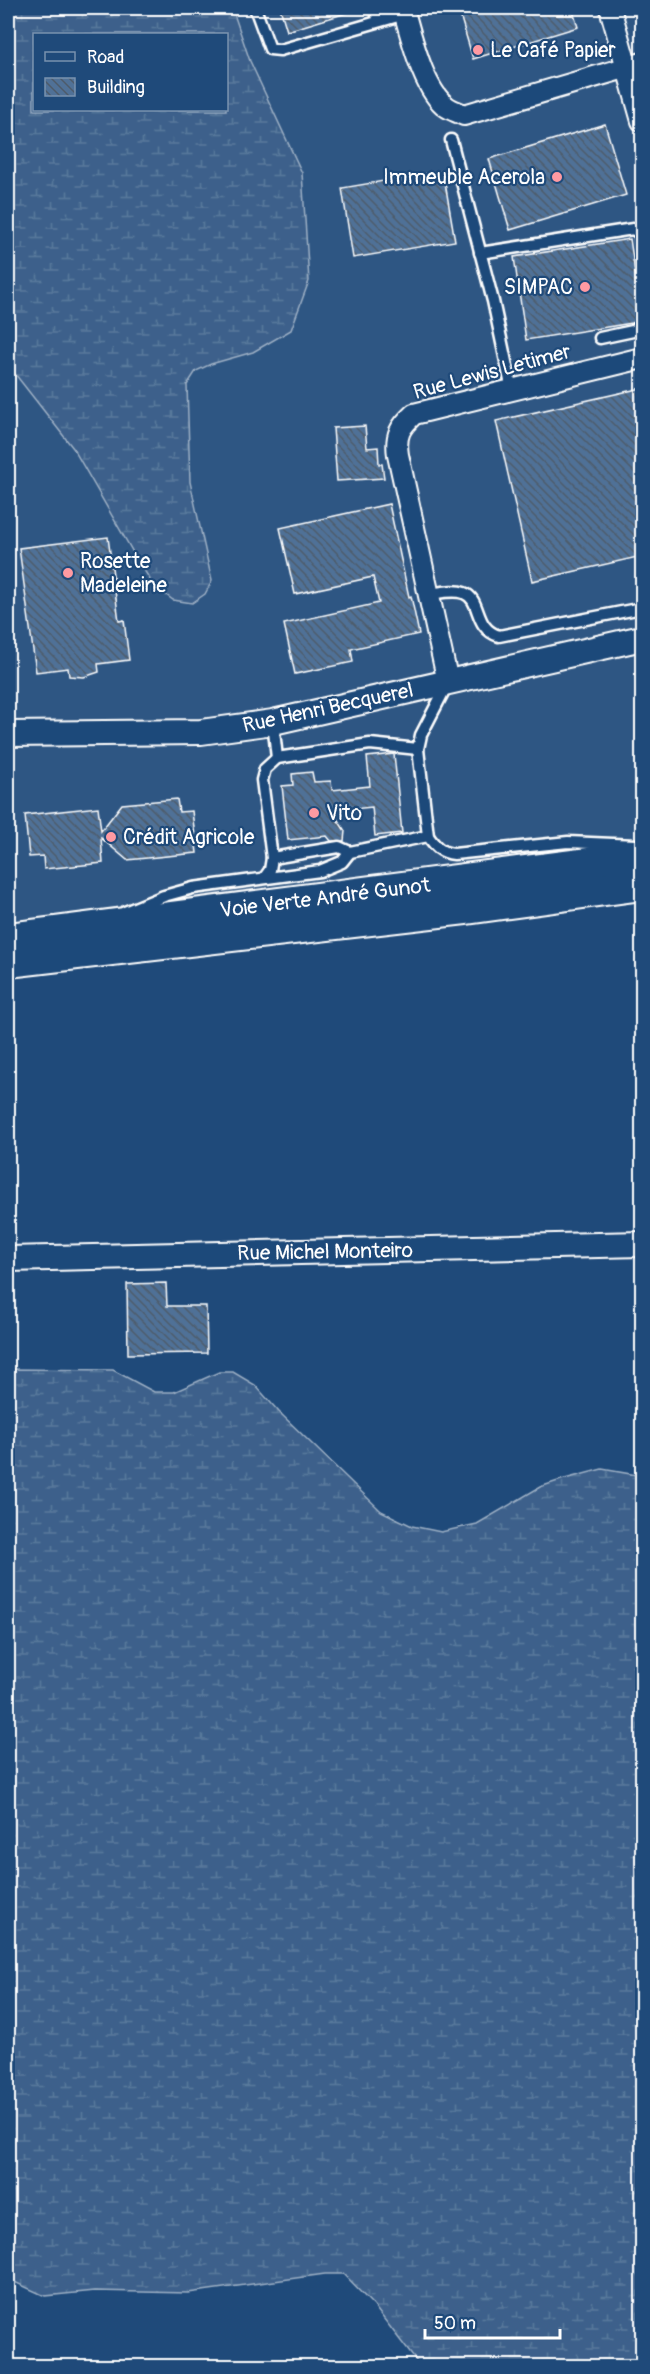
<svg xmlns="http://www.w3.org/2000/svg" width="650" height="2374" viewBox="0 0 650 2374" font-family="Pangolin,sans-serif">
<defs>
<pattern id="wetland-marsh" width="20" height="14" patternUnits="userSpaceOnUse" patternTransform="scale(1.5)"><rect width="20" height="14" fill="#3c618b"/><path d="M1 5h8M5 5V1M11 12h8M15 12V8" fill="none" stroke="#59799c"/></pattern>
<pattern id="building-back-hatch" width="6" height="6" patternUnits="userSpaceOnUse" patternTransform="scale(1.5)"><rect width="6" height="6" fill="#507197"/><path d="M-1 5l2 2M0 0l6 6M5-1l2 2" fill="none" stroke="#4e5b6a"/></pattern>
</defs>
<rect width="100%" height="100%" fill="#1f4a7a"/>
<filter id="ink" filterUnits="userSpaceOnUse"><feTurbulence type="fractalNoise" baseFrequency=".0167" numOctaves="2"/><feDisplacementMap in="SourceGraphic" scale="12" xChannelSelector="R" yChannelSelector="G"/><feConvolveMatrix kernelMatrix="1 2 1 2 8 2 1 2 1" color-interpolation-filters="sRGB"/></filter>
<g filter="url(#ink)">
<path fill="#2e5683" d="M232,8H642V900L8,971V365L73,448L134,554L173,600L192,603L205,594L212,581L190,482L187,385L196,371L211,364L253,352L309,281L302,173L250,61Z"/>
<g fill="url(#wetland-marsh)" stroke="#9eb0c5" stroke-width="1.5" fill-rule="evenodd">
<path d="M8,8H232L250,61L302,173L309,281L291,330L253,352L211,364L196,371L187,385L190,482L212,581L205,594L192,603L173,600L154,586L134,554L73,448L8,365ZM34,34H226V110H34Z"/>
<path d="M8,1369L113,1370L154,1392H174L219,1372H233L255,1385L279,1412L381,1511L412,1526L441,1532L477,1524L540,1487L561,1480L602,1469L642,1476V2366H420L374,2306L343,2274H325L188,2293L95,2291L45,2296L10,2280L8,2276Z"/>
</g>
<g fill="url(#building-back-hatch)" stroke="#fff" stroke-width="1.5">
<path d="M280,8H352L353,11L287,31Z"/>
<path d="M458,8H572L578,27L473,59Z"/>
<path d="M605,124L626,195L510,230L489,159Z"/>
<path d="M443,171L455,241L353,258L342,188Z"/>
<path d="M630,239L642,319L632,323L526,340L514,257Z"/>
<path d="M642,388V556L532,581L496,421Z"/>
<path d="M365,426L367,448L378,447L379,464H382L384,478L337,481L333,428Z"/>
<path d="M389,504L409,597L411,596L419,634L351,649L353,662L295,674L284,624L379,603L373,577L295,594L280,528Z"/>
<path d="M108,537L119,621L124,620L129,660L98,664L99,672L84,677L69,676L68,668L36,672L19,548Z"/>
<path d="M394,754L402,833L375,836L372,807L332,811L345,831L344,841H331L327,836L288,840L282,786L293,785L292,774L312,772L314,782L331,781L332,790L370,786L367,757Z"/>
<path d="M177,799L179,812L192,811L197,853L127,860L101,838L103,863L44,869L43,856L29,857L25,815L98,807L101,831L122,804Z"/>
<path d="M166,1283L167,1306H206L207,1353L128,1354L127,1284Z"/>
</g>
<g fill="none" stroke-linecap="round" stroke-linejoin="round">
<g stroke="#fff" stroke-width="15">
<g id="service">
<path d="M255,8L270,49L280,50L405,14"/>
<path d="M375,8L379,21"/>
<path d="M451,140L493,301L512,390"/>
<path d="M480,253L633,229L640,234L642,248"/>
<path d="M600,338L633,331L642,326"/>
<path d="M429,594C439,593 454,589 464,593C482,600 473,628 499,636L642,608"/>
<path d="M273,722L277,758L370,744L418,749L421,735L448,683"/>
<path d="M418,749L428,836"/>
<path d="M272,858L262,780L265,769L277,758"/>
<path d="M265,877L270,870L272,858L339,847L350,852"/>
<path d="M125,912L164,896L193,888L320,871L342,862L350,852L428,836C435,846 441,853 454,854L568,842L636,845"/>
</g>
</g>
<g stroke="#fff" stroke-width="24">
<g id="minor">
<path d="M403,8C411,35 423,90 447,107C451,110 458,112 464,115L642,63"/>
<path d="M610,8L642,121"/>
<path d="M448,682L398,455C395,435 400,427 414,414L642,358"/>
</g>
</g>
<g stroke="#fff" stroke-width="28">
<g id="tertiary">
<path d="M8,734L201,732L273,722L642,638"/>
<path d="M8,1259L642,1244"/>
</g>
</g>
<g stroke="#fff" stroke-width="36">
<g id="primary">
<path d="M8,939L642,857"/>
<path d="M8,961L465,908L642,884"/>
</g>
</g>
<use href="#service" stroke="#1f4a7a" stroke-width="10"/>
<use href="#minor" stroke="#1f4a7a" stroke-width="20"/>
<use href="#tertiary" stroke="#1f4a7a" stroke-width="24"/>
<use href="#primary" stroke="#1f4a7a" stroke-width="32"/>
</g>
</g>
<g fill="#ff9aa2" stroke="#1f4a7a" stroke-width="2">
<circle cx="478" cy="50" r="6"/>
<circle cx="557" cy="177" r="6"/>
<circle cx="585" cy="287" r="6"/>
<circle cx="68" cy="573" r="6"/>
<circle cx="314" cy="813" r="6"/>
<circle cx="111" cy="837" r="6"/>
</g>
<g text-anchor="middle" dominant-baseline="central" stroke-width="4.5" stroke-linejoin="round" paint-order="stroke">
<g font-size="21" fill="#fff" stroke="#1f4a7a" text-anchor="start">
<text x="490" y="50">Le Café Papier</text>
<text x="545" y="177" text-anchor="end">Immeuble Acerola</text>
<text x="573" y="287" text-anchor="end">SIMPAC</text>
<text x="80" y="561">Rosette<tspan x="80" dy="24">Madeleine</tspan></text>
<text x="326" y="813">Vito</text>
<text x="123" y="837">Crédit Agricole</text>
</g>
<g font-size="21" fill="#fff" stroke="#1f4a7a">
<text transform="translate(492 372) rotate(-15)">Rue Lewis Letimer</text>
<text transform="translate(328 708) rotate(-12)">Rue Henri Becquerel</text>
<text transform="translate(325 898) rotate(-7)">Voie Verte André Gunot</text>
<text transform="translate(325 1252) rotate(-1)">Rue Michel Monteiro</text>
</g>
</g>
<rect width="650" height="2374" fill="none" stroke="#1f4a7a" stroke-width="30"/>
<rect x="15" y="15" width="620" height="2344" fill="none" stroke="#fff" stroke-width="2" filter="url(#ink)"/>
<rect x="33" y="33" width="195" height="78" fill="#1f4a7a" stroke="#7992af" stroke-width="1.5"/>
<rect x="45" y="52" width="30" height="9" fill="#1f4a7a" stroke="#7992af" stroke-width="1.5"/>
<text x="87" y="63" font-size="18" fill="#ffffff">Road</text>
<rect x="45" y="78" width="30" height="18" fill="url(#building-back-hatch)" stroke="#7992af" stroke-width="1.5"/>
<text x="87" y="93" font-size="18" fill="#ffffff">Building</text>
<path d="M425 2329v9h135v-9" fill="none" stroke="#ffffff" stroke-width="3"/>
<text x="434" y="2329" font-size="18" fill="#ffffff" stroke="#1f4a7a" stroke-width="4.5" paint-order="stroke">50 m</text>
</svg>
